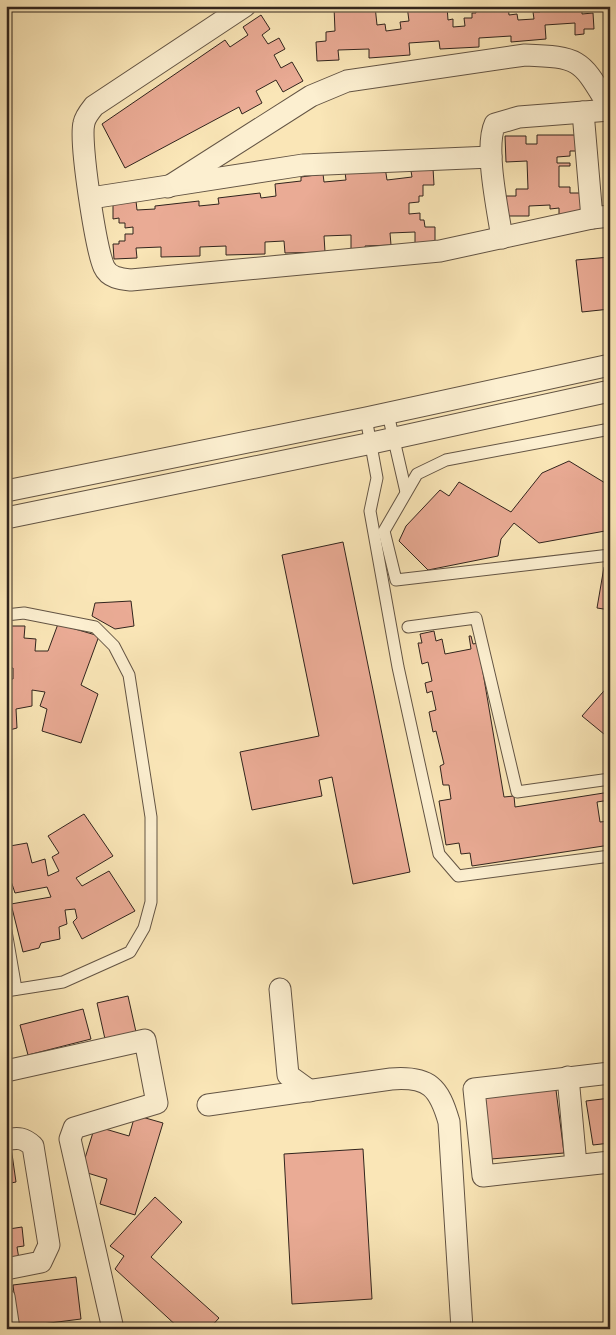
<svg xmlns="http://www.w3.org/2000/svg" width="616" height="1335" viewBox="0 0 616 1335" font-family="'Sorts Mill Goudy',serif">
<rect width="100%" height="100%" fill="#fae6b7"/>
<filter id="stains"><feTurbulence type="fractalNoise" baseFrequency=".004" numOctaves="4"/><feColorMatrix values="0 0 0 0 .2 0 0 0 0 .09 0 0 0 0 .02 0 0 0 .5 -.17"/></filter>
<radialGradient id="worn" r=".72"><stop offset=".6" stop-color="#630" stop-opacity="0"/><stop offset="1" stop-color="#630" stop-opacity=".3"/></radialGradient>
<g fill="#eaab95" stroke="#31241d">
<path d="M324,6H375L377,25L385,24L386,31L401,29L400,22L409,21L407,6H447L448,20L453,19V27L465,26L464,18H472V13H476L475,6H508L509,15L517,14L518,20L534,19L533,12H540L539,7H582V14L593,13L594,29H584V34L575,35V23L545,25L546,39L511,42V36L479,38V47L440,49L439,41L409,43L410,55L369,58V49L338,50L339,60L317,61L316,42L326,41V32L335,31L334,7Z"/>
<path d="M261,15L270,29L262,35L268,44L279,38L285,49L274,55L281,68L292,62L303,81L283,92L276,80L256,91L262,103L242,114L239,107L125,168L102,124L225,40L230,47L248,35L243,27Z"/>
<path d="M537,135H580V151H570V156L557,157V163H570V166H559V187H570V193H581V215H559V208L550,209V205L529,206V216H507L506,196H516V189H528L527,161L506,162L505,136H526V144H537Z"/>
<path d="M385,167L387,180L412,177L411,171L433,168L434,185H423V196H419V202L409,203V214L420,213V220H424L425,227H435V244L415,245V232L390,233L391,245L365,246L366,253H351V235L324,236L325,252L285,253L284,241L265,242V254L226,255V246L200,247V256L161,257V247L136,248L137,258L114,259L113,244H119V241H125V234H133V227L125,228V223H119V218L113,219V204L136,201L137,210L155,209V206L199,201V206L219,204L218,198L260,193L261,198L276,196L275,184L301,181V177L323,174L324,182L346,180L345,172Z"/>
<path d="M610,257V309L582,312L576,260Z"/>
<path d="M569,461L610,486V523L605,531L539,543L514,523L501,539L498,556L428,570L399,541L406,526L440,490L449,496L459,482L511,512L542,473Z"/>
<path d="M343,542L410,872L353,884L332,777L319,780L322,796L252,810L240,752L319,736L282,555Z"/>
<path d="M604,567L610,568V610L597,608Z"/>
<path d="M131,601L134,626L115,629L92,616L95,603Z"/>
<path d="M58,624L99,636L81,685L98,694L81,743L42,731L47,709L40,706L45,692L32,690V706L16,709L17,728L6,731V679H13V668H6V626H25L24,638L36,639L35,651H48Z"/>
<path d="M434,631L436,641L442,639L445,654L471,649L469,636H471L473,644L478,643L504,797L514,796L515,807L610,792V800L597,802L600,822L610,821V845L472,866L470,853L461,854L459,843L446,845L439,801L451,799L449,785H443L440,766L444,764L436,731L433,732L429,712L436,710L432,691L427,693L425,683L432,681L428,662L422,664L418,643H422L420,634Z"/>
<path d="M610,684V739L582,716Z"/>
<path d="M84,814L113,856L76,878L82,886L109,871L135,911L82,939L73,922L77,918L75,909L65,910L67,924L59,927L60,939L41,943L39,948L23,952L11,904L51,897L47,887L15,893L10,878H6V838L10,846L27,843L32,863L45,859L48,876L59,871L52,857L59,853L48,836Z"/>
<path d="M128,996L136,1032L105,1039L97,1003Z"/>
<path d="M83,1009L91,1039L28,1055L20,1025Z"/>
<path d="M556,1090L564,1153L491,1159L485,1094Z"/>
<path d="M610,1098V1143L593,1145L586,1101Z"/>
<path d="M135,1115L163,1123L135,1215L100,1204L107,1179L81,1171L95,1126L129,1136Z"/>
<path d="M11,1147L16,1182L6,1184V1148Z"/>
<path d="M363,1149L372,1299L292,1304L284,1154Z"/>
<path d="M155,1197L182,1222L151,1257L219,1318L209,1329H180L115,1269L124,1256L110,1246Z"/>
<path d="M6,1205L9,1229L22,1227L24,1246L17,1247L20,1265L6,1267Z"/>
<path d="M76,1277L81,1319L18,1327L13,1285Z"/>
</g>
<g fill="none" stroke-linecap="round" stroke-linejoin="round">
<g stroke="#635444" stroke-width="13">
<g id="service">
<path d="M388,414L406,492"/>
<path d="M366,418L377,478L370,511L398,667L439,854L458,876L610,856"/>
<path d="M610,429L446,460L417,474L384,531L396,580L610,555"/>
<path d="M6,615L24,613L95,627L114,646L129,675L151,817V902L144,928L130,952L63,982L6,991"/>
<path d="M408,627L476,618L517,792L610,779"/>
<path d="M6,931L16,989"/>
<path d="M9,1296L14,1329"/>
</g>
</g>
<g stroke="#635444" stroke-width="23">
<g id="minor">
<path d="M245,6L94,106C90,111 85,117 84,123C79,141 96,249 104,267C109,278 121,279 131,280L440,251L592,218L610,216"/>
<path d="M583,112L592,218"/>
<path d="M168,187L311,96L347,81L525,55C583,57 581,61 610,108"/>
<path d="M91,198L303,165L491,157"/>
<path d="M502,238C498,211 484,147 495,124L519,117L610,110"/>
<path d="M6,491L366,418L610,365"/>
<path d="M6,518L372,443L610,391"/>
<path d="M280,989L288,1075L310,1091"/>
<path d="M6,1071L145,1040L157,1103L74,1128L70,1139L113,1329"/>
<path d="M610,1073L474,1089L483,1176L610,1162"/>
<path d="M568,1077L576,1165"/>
<path d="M208,1105L391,1079C429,1076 439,1087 449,1122L462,1329"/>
<path d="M6,1140C18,1137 24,1138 33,1146L49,1245L41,1262L6,1269"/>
</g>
</g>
<use href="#service" stroke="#fcefd0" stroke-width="11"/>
<use href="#minor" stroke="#fcefd0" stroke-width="21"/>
</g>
<rect width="616" height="1335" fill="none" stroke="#fae6b7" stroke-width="25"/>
<rect x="8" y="8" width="601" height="1320" fill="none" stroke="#31241d" stroke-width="2.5"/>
<rect x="12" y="12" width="591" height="1310" fill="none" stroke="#31241d"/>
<rect width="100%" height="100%" filter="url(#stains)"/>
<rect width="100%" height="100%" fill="url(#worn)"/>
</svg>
